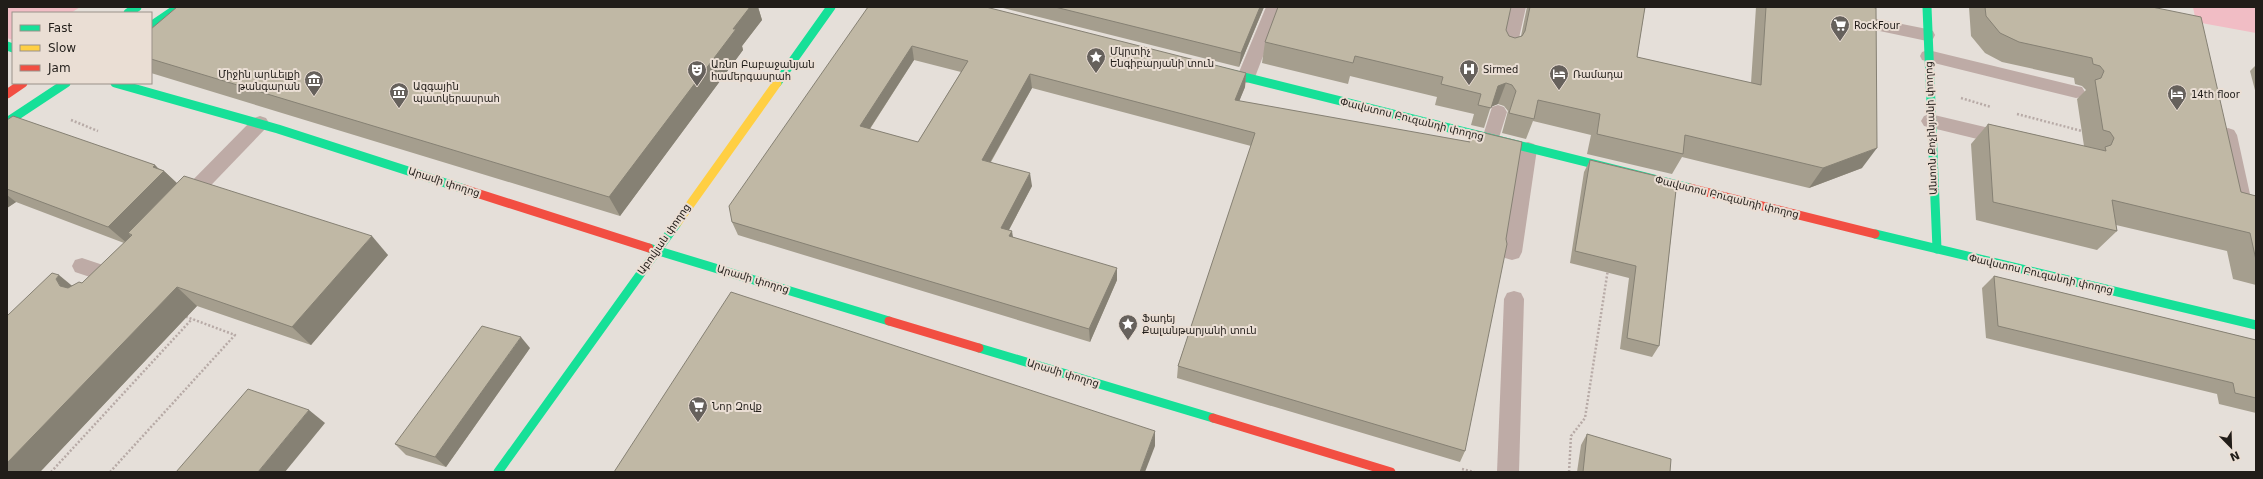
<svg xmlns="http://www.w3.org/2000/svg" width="2263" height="479" viewBox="0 0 2263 479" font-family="'DejaVu Sans','Noto Sans Armenian',sans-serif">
<rect width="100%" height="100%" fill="#e5dfd9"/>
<g fill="#f1bdc5">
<path d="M7,7H80L71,13H13V40L7,38Z"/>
<path d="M2193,7H2256V33L2196,22Z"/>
</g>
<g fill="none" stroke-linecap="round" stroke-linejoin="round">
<g stroke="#b7aaa6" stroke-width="2.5" stroke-dasharray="2 2" stroke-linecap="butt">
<path d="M1961,98L1991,107"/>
<path d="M2017,114L2082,131"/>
<path d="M71,120L98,131"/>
<path d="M1462,469L1474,472"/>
<path d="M51,472L192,319"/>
<path d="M110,472L235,335L184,316"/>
<path d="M1569,472L1571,436L1585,418L1608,269"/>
</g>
<g fill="#beaba6" fill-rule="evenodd">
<path d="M1266,7H1282L1255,77L1252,81L1246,83L1240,81L1237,77Z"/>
<path d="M1510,7H1526L1516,51L1514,55L1508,57L1502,55L1500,51Z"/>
<path d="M1862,16L1927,29L1933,31L1935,35L1933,39L1927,41L1856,26L1854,22L1856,18Z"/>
<path d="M1928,50L2076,86L2082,87L2085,92L2082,97L2076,98L1922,60L1920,56L1922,52Z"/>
<path d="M1498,105L1504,107L1507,112L1497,144L1491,146L1485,144L1482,139L1492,107Z"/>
<path d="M1930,114L2006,132L2012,134L2015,139L2012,144L2006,146L1924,126L1921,121L1924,116Z"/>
<path d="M260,116L266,118L269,123L266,128L192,205L185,207L178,205L176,200L178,195L254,118Z"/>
<path d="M2228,128L2234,130L2237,135L2255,217L2253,222L2246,224L2239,222L2237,217L2219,135L2222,130Z"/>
<path d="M1528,142L1534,144L1537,149L1522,252L1519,258L1512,260L1505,258L1502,252L1519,149L1522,144Z"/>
<path d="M82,258L118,270L121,276L118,282L111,284L75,272L72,266L75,260Z"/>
<path d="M1514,291L1521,293L1524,299L1519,472H1497L1504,299L1507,293Z"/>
</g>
<g stroke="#16e098" stroke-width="9">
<path d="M1927,7L1937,249"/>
<path d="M128,13L137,7"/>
<path d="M151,26L179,7"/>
<path d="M7,46L13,48"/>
<path d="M1216,70L1690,188"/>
<path d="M115,83L278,129L464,189"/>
<path d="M777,83L831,7"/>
<path d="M7,122L66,83"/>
<path d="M1875,234L2256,325"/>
<path d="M649,248L889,321"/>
<path d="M979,348L1213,418"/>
<path d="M498,472L677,223"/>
</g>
<path stroke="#ffcf43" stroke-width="9" d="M677,223L777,83"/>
<g stroke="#f24e42" stroke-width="9">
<path d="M7,94L23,83"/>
<path d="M1690,188L1875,234"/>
<path d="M464,189L649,248"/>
<path d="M889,321L979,348"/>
<path d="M1213,418L1391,472"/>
</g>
</g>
<g fill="#a59e8e" fill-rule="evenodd">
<path d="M177,7H758L762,20L742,46L743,50L620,216L151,73V29Z"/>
<path d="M868,7L1246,73L1245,87L1239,101L1468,142L1472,130L1465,451L1460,462L1177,378L1178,366L1251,146L1032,88L991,162L1032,186L1009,230L1013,237L1117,280L1090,342L738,235L732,222ZM914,60L961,72L918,142L870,129Z"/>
<path d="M999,7H1264L1239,67Z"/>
<path d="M1527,7H1645L1637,57L1751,83L1756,7H1871L1862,168L1809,188L1682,157L1672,174L1587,154L1591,135L1533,121L1526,139L1502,133L1508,111L1504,106L1498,104L1491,106L1484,128L1471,125L1474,114L1435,105L1437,97L1350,76L1348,84L1262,63L1265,42L1506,30L1509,36L1515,38L1521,36Z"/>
<path d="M1969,7H2152L2241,192L2256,196V285L2233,279L2227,251L2116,225L2117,231L2097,250L1976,220L1971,144L1988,124L2084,146L2077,99L2086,90L2082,86L2075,84L2074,78L2002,62L1985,53L1971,36Z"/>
<path d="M2256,65V94L2250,71Z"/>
<path d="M7,120L155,165L158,168L164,171L177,183L388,255L311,345L197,306L40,472H7L72,286L82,283L124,243L16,202L7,208Z"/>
<path d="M1590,160L1677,181L1659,346L1652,357L1620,349L1629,278L1570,263L1584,172Z"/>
<path d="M1994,276L2256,340V413L2219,404L2217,394L1986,338L1982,288Z"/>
<path d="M530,348L446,467L406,455L395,444Z"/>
<path d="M1587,434L1670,472H1577L1581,445Z"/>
</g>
<g fill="#868174">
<path d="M750,7H758L762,20L742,46L743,50L620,216L609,197L733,29Z"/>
<path d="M1260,7H1264L1239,67L1241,53Z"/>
<path d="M912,46L914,60L863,139L860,126Z"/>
<path d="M1246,73L1245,87L1234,114L1235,100Z"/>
<path d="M1030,74L1032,88L984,173L982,160Z"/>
<path d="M1506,83L1498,104L1491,107L1498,86Z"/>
<path d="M1877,148L1862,168L1809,188L1823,168Z"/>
<path d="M155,165L162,173L164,171L183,189L132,235L128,233L134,239L128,244L108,227Z"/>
<path d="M1030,173L1032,186L1003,241L1001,228Z"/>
<path d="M7,195L16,202L7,208Z"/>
<path d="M1012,231L1014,244L1009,236Z"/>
<path d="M372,236L388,255L311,345L292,327Z"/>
<path d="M1117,268V280L1090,342L1089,329Z"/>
<path d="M59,275L82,294L60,286L56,279Z"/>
<path d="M177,287L197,306L40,472H7V463Z"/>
<path d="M521,337L530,348L446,467L435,457Z"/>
<path d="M309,410L325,423L285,472H258Z"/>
<path d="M1155,431V446L1145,472H1140Z"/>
</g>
<g fill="#c0b8a5" stroke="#868174" fill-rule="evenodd">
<path d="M177,7H750L733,29H736L609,197L151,59V29Z"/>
<path d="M868,7H986L1246,73L1235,100L1470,142L1472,130L1522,142L1506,239L1507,244L1465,451L1178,366L1255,133L1030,74L982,160L1030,173L1001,228L1012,231L1009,236L1117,268L1089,329L732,222L729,206ZM912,46L968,61L918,142L860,126Z"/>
<path d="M1055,7H1260L1241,53Z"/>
<path d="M1278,7H1511L1506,30L1509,36L1515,38L1522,36L1525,31L1530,7H1645L1637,57L1761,85L1766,7H1871L1876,8L1877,148L1823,168L1685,135L1683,154L1597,134L1600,114L1538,100L1534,119L1509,113L1516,91L1512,85L1506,83L1498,86L1491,108L1478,105L1481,94L1441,84L1443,77L1355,56L1353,63L1265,42Z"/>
<path d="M1985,7H2152L2201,17L2241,192L2256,196V260L2250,233L2112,200L2117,231L1993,202L1988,124L2106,151L2105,147L2111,145L2114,138L2110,132L2103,130L2095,80L2101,78L2104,71L2100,66L2093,64L2092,58L2019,42L2000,33L1986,16Z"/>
<path d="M13,116L155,165L153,167L164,171L108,227L7,189V120Z"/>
<path d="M1590,160L1677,181L1659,346L1627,338L1636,266L1575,251Z"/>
<path d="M184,176L372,236L292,327L177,287L7,463V316L52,273L59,275L56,279L60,286L68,288L79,282L82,283L132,235L128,233Z"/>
<path d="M1994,276L2256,340V398L2235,393L2233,383L1998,326Z"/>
<path d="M731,292L1155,431L1140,472H614Z"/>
<path d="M482,326L521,337L435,457L395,444Z"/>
<path d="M248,389L309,410L258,472H176Z"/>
<path d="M1587,434L1671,459L1670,472H1583Z"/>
</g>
<defs>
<g id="supermarket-pin" transform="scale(1)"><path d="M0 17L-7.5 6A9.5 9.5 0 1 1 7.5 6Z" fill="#66615c" stroke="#eaded4"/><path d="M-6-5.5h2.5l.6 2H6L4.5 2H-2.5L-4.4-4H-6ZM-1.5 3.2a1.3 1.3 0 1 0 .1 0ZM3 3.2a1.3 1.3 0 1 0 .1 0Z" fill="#fff"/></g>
<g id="sight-pin" transform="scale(1)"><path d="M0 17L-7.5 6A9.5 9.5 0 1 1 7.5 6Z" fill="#66615c" stroke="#eaded4"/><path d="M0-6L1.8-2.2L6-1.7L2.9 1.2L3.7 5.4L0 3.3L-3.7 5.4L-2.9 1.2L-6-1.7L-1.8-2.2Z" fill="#fff"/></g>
<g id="hospital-pin" transform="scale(1)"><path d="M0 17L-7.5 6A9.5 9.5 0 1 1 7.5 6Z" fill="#66615c" stroke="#eaded4"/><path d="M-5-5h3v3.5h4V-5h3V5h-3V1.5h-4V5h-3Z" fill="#fff"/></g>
<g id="theatre-pin" transform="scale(1)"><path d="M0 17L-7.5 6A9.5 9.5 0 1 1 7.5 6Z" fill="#66615c" stroke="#eaded4"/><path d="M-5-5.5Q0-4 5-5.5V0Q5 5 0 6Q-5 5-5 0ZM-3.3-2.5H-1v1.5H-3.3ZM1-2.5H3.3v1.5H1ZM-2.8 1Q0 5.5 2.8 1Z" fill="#fff"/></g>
<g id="hotel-pin" transform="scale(1)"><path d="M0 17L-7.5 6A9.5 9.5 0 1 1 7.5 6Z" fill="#66615c" stroke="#eaded4"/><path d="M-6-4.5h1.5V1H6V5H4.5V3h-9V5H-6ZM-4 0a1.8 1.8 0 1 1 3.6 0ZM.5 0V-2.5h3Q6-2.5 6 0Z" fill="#fff"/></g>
<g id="museum-pin" transform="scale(1)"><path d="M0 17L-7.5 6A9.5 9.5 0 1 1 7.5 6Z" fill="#66615c" stroke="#eaded4"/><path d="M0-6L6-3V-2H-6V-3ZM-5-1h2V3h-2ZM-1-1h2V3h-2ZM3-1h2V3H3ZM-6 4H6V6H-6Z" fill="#fff"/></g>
</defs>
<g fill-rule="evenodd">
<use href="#supermarket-pin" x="1840" y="25"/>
<use href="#sight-pin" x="1096" y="57"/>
<use href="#hospital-pin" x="1469" y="69"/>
<use href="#theatre-pin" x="697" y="70"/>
<use href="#hotel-pin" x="1559" y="74"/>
<use href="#museum-pin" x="314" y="80"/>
<use href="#museum-pin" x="399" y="92"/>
<use href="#hotel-pin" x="2177" y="94"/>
<use href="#sight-pin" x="1128" y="324"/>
<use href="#supermarket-pin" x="698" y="406"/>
</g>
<g text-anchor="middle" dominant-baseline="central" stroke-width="4" stroke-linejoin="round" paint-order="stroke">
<g font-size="10" fill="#211d19" stroke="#eaded4" text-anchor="start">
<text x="1854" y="25">RockFour</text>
<text x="1110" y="51">Մկրտիչ<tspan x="1110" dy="12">Ենգիբարյանի տուն</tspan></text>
<text x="711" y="64">Առնո Բաբաջանյան<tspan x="711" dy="12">համերգասրահ</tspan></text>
<text x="1483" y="69">Sirmed</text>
<text x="300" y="74" text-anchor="end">Միջին արևելքի<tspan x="300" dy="12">թանգարան</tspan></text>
<text x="1573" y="74">Ռամադա</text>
<text x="413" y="86">Ազգային<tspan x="413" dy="12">պատկերասրահ</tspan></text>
<text x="2191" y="94">14th floor</text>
<text x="1142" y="318">Ֆադեյ<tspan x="1142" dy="12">Քալանթարյանի տուն</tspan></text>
<text x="712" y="406">Նոր Զովք</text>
</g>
<g font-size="10" fill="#211d19" stroke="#eaded4">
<text transform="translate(1412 119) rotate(14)">Փավստոս Բուզանդի փողոց</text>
<text transform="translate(1931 128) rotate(-92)">Անտոն Քոչինյանի փողոց</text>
<text transform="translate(444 182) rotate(18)">Արամի փողոց</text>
<text transform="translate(1727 197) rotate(14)">Փավստոս Բուզանդի փողոց</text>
<text transform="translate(664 239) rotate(-55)">Աբովյան փողոց</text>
<text transform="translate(2041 274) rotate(13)">Փավստոս Բուզանդի փողոց</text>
<text transform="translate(753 279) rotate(17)">Արամի փողոց</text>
<text transform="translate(1063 373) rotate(17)">Արամի փողոց</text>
</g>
</g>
<rect width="2263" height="479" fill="none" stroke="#211d19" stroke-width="16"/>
<rect x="12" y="12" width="140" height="72" fill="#eaded4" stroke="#9a9189"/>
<rect x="20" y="25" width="20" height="6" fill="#16e098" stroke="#9a9189"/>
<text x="48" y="32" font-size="12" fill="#211d19">Fast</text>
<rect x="20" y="45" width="20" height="6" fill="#ffcf43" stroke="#9a9189"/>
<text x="48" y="52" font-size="12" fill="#211d19">Slow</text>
<rect x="20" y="65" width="20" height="6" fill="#f24e42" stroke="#9a9189"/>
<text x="48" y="72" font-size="12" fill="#211d19">Jam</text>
<g transform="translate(2231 447) rotate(157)" stroke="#eaded4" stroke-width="3" paint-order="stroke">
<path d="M0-3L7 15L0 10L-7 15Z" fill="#211d19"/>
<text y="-6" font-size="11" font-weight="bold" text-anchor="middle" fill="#211d19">N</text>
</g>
</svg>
